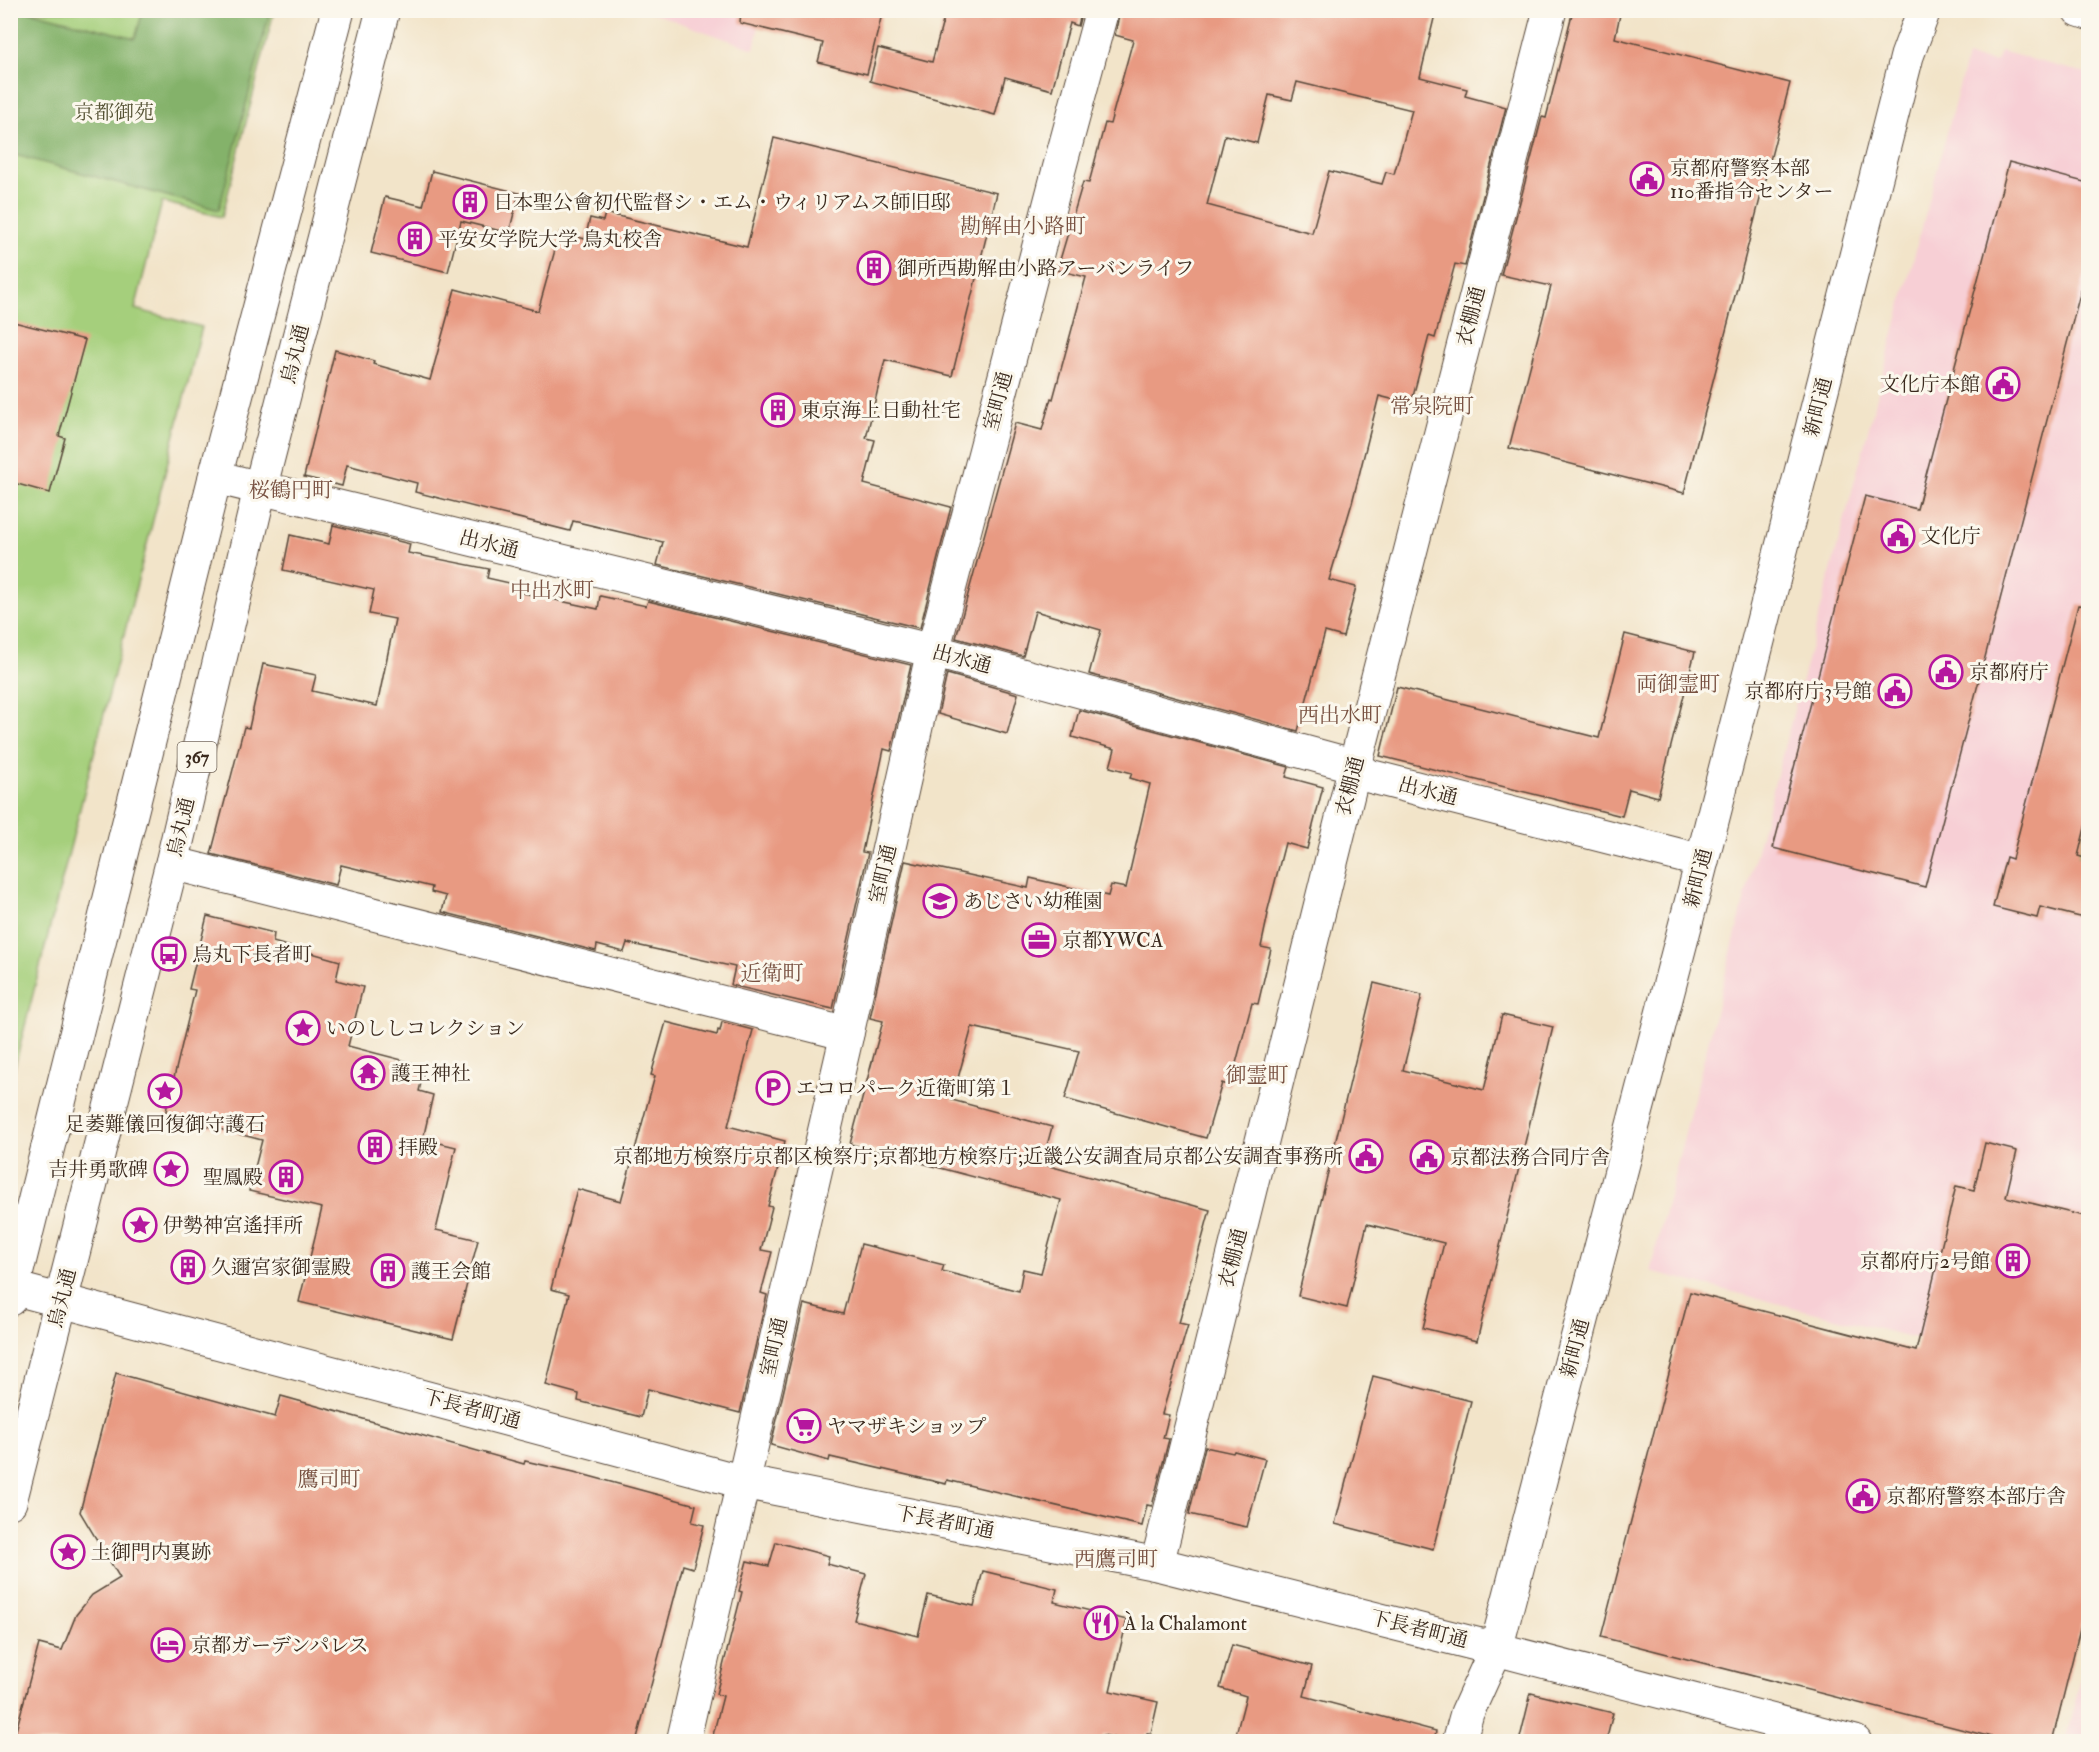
<svg xmlns="http://www.w3.org/2000/svg" width="2099" height="1752" viewBox="0 0 2099 1752" font-family="'IM FELL Double Pica','Noto Serif JP',serif">
<rect width="100%" height="100%" fill="#fbf7ec"/>
<filter id="ink" filterUnits="userSpaceOnUse"><feTurbulence type="fractalNoise" baseFrequency=".0167" numOctaves="2"/><feDisplacementMap in="SourceGraphic" scale="12" xChannelSelector="R" yChannelSelector="G"/><feConvolveMatrix kernelMatrix="1 2 1 2 8 2 1 2 1" color-interpolation-filters="sRGB"/></filter>
<filter id="wash" filterUnits="userSpaceOnUse"><feTurbulence type="fractalNoise" baseFrequency=".008" numOctaves="4" result="noise"/><feDisplacementMap in="SourceGraphic" scale="24" xChannelSelector="R" yChannelSelector="G"/><feGaussianBlur stdDeviation="1.35" result="paint"/><feColorMatrix in="noise" values="0 0 0 0 0 0 0 0 0 0 0 0 0 0 0 0 0 1.4 0 .05"/><feComposite in="paint" operator="in"/></filter>
<g filter="url(#wash)">
<rect width="100%" height="100%" fill="#f2e4c9"/>
<g fill="#f7cfd5">
<path d="M647,11H762L754,49Z"/>
<path d="M2000,51L2088,74V1382L1650,1271L1758,846L1967,57L1996,62Z"/>
<path d="M2088,1651V1741H2065Z"/>
</g>
<g fill="#a5cf7b" stroke="#707c4c" stroke-width="1.5">
<path d="M11,11H274L222,217L162,202L135,309L202,327L11,1081Z"/>
<path d="M2088,816V859L2078,856Z"/>
</g>
<path fill="#84b26b" stroke="#606e44" stroke-width="1.5" d="M10,11H28L135,38L143,11H270L219,210L11,154Z"/>
<g id="blocks">
<g fill="#e89a82" fill-rule="evenodd">
<path d="M741,10H883L867,74L818,62L823,43L740,23Z"/>
<path d="M946,10H1082L1078,26L1070,23L1052,90L1005,77L995,115L870,81L878,48L932,62Z"/>
<path d="M1120,10H1436L1420,77L1467,89L1465,96L1506,107L1465,266L1455,264L1435,338L1429,336L1411,404L1379,396L1352,503L1329,580L1356,587L1343,637L1325,632L1298,731L1089,674L1101,630L1035,611L1023,656L956,638L1015,423L1042,430L1051,398L1053,399L1086,277L1057,270L1083,182L1089,183L1105,123L1110,124L1133,40L1115,35ZM1297,82L1412,110L1394,174L1386,172L1382,184L1329,171L1312,233L1207,205L1225,135L1257,143L1269,95L1292,100Z"/>
<path d="M1573,10H1621L1615,38L1790,83L1684,493L1509,448L1551,286L1501,275L1542,117L1546,118Z"/>
<path d="M774,138L997,193L952,376L885,360L866,438L875,440L864,484L951,507L920,628L657,565L663,542L573,521L570,531L415,492L417,483L347,465L342,486L304,477L335,350L374,361L373,364L430,380L455,289L538,311L560,232L585,239L590,218L603,221L605,213L747,247Z"/>
<path d="M2009,162L2088,183V263L1925,887L1773,848L1865,496L1917,509Z"/>
<path d="M432,171L519,193L509,233L461,221L448,272L371,253L385,197L423,206Z"/>
<path d="M10,321L85,340L59,436L65,438L50,493L10,482Z"/>
<path d="M333,525L410,544L408,553L489,569L487,578L514,584L513,591L598,609L600,596L646,606L648,601L911,665L891,751L884,749L862,852L868,853L833,1009L731,985L735,967L627,943L624,952L597,945L596,951L442,912L446,896L431,892L432,887L341,865L336,885L211,854L244,727L249,728L263,664L316,675L312,691L377,706L395,619L369,614L374,590L283,570L290,535L329,544Z"/>
<path d="M2078,605L2088,606V816L2078,856L2088,859V919L2040,907L2037,918L1993,907L2006,857L2012,859Z"/>
<path d="M1625,634L1695,652L1658,797L1629,789L1622,816L1380,756L1397,687L1599,738Z"/>
<path d="M947,674L1018,694L1007,734L938,714Z"/>
<path d="M1079,710L1289,767L1286,777L1323,787L1307,849L1285,843L1267,913L1268,914L1261,947L1271,949L1258,1004L1252,1003L1230,1086L1222,1083L1206,1138L1065,1099L1079,1051L972,1027L952,1100L1052,1127L1042,1164L1210,1210L1179,1323L1188,1325L1162,1414L1169,1415L1163,1438L1169,1439L1152,1506L1147,1505L1142,1526L947,1480L946,1484L830,1457L829,1461L771,1445L804,1304L843,1314L861,1244L944,1265L942,1271L1019,1291L1023,1269L1041,1273L1061,1200L850,1144L883,1021L870,1018L905,861L1028,888L1030,878L1108,896L1111,885L1126,888L1150,784L1130,778L1132,773L1110,767L1115,749L1072,737Z"/>
<path d="M207,916L274,933L273,942L340,961L336,980L363,987L348,1046L425,1066L419,1091L433,1095L423,1139L456,1147L436,1230L478,1240L453,1339L299,1302L322,1208L249,1191L262,1140L165,1115L195,990L189,989Z"/>
<path d="M1374,983L1422,995L1403,1070L1484,1090L1502,1015L1553,1027L1477,1341L1423,1328L1444,1243L1367,1224L1347,1308L1298,1296Z"/>
<path d="M666,1022L717,1035L718,1030L720,1031L722,1022L753,1030L728,1126L785,1141L768,1206L772,1207L761,1250L772,1252L761,1293L767,1295L740,1413L648,1389L641,1417L578,1401L579,1394L546,1385L569,1294L551,1289L577,1189L621,1201L655,1076L651,1075Z"/>
<path d="M1985,1143L2017,1151L2006,1197L2088,1217V1597L2052,1742H2011L1601,1637L1690,1292L1916,1351L1956,1186L1974,1190Z"/>
<path d="M116,1373L275,1417L281,1396L524,1464L525,1461L574,1472L696,1505L692,1522L704,1525L693,1568L683,1565L636,1742H13L39,1644L62,1650L76,1615L92,1595L120,1578L80,1512Z"/>
<path d="M1373,1376L1471,1401L1433,1549L1335,1524Z"/>
<path d="M1205,1447L1233,1453L1234,1451L1265,1459L1247,1527L1189,1514Z"/>
<path d="M776,1542L829,1556L827,1564L866,1574L854,1620L918,1636L928,1595L974,1606L983,1571L1057,1589L1054,1602L1127,1620L1110,1691L1158,1702L1151,1733H1147L1145,1742H1132L1103,1735L1102,1742H737L713,1735L723,1696L716,1694L742,1592L739,1591L747,1561L769,1566Z"/>
<path d="M1232,1645L1312,1666L1304,1696L1436,1731L1434,1742H1234L1246,1696L1220,1688Z"/>
<path d="M1531,1693L1613,1713L1606,1742H1519Z"/>
</g>
</g>
</g>
<g filter="url(#ink)">
<use href="#blocks" fill-opacity="0" stroke="#564638" stroke-width="1.5"/>
<g fill="none" stroke-linecap="round" stroke-linejoin="round">
<g stroke="#564638" stroke-width="35">
<g id="minor">
<path d="M215,477L933,651L1355,766L1369,776L1702,861"/>
<path d="M172,863L847,1034"/>
<path d="M1157,1564L1355,766L1550,10"/>
<path d="M683,1742L847,1034L933,651L1062,158L1102,10"/>
</g>
</g>
<g stroke="#564638" stroke-width="35">
<g id="tertiary">
<path d="M2079,10L2088,13"/>
<path d="M13,1288L743,1482L1157,1564L1496,1649L1855,1742"/>
<path d="M1459,1742L1467,1713L1496,1649L1696,884L1907,56L1924,10"/>
</g>
</g>
<g stroke="#564638" stroke-width="35">
<g id="trunk">
<path d="M10,1299L215,477L338,10"/>
<path d="M10,1502L172,863L260,489L383,10"/>
</g>
</g>
<use href="#minor" stroke="#fff" stroke-width="33"/>
<use href="#tertiary" stroke="#fff" stroke-width="33"/>
<use href="#trunk" stroke="#fff" stroke-width="33"/>
</g>
</g>
<defs>
<g id="civic-ring" transform="scale(1.725)"><circle r="9.5" fill="#fbf7ec" stroke="#b5179e" stroke-width="1.5"/><path d="M-.6-6.5H3V-4.5H.6V-3L4-1V1h2V6H-6V1h2V-1L-.6-3ZM-1.2 2.5V6h2.4V2.5Z" fill="#b5179e"/></g>
<g id="building-ring" transform="scale(1.725)"><circle r="9.5" fill="#fbf7ec" stroke="#b5179e" stroke-width="1.5"/><path d="M-4-6H4V6H1V3H-1V6H-4ZM-2.5-4.3h1.7v1.8h-1.7ZM.8-4.3h1.7v1.8H.8ZM-2.5-1h1.7V.8h-1.7ZM.8-1h1.7V.8H.8Z" fill="#b5179e"/></g>
<g id="school-ring" transform="scale(1.725)"><circle r="9.5" fill="#fbf7ec" stroke="#b5179e" stroke-width="1.5"/><path d="M0-5L7-2L0 1L-7-2ZM-4 1L0 2.5L4 1V4Q0 6-4 4Z" fill="#b5179e"/></g>
<g id="office-ring" transform="scale(1.725)"><circle r="9.5" fill="#fbf7ec" stroke="#b5179e" stroke-width="1.5"/><path d="M-6-3h4V-5.5h4V-3h4V5H-6ZM-1-4.5V-3h2v-1.5ZM-6 0V1H6V0Z" fill="#b5179e"/></g>
<g id="bus-ring" transform="scale(1.725)"><circle r="9.5" fill="#fbf7ec" stroke="#b5179e" stroke-width="1.5"/><path d="M-5-6H5V4H4V6H2V4H-2V6H-4V4H-5ZM-3.5-4V0h7V-4ZM-3.5 1.2v1.5H-2V1.2ZM2 1.2v1.5H3.5V1.2Z" fill="#b5179e"/></g>
<g id="sight-ring" transform="scale(1.725)"><circle r="9.5" fill="#fbf7ec" stroke="#b5179e" stroke-width="1.5"/><path d="M0-6L1.8-2.2L6-1.7L2.9 1.2L3.7 5.4L0 3.3L-3.7 5.4L-2.9 1.2L-6-1.7L-1.8-2.2Z" fill="#b5179e"/></g>
<g id="temple-ring" transform="scale(1.725)"><circle r="9.5" fill="#fbf7ec" stroke="#b5179e" stroke-width="1.5"/><path d="M0-6L5-2H3V0L6.5 2.5H4V6H1.5V3h-3V6H-4V2.5H-6.5L-3 0V-2H-5Z" fill="#b5179e"/></g>
<g id="parking-ring" transform="scale(1.725)"><circle r="9.5" fill="#fbf7ec" stroke="#b5179e" stroke-width="1.5"/><path d="M-3.5-5.5H1a3.5 3.5 0 0 1 0 7H-1V5.5H-3.5ZM-1-3.4V-.6H.8a1.4 1.4 0 0 0 0-2.8Z" fill="#b5179e"/></g>
<g id="supermarket-ring" transform="scale(1.725)"><circle r="9.5" fill="#fbf7ec" stroke="#b5179e" stroke-width="1.5"/><path d="M-6-5.5h2.5l.6 2H6L4.5 2H-2.5L-4.4-4H-6ZM-1.5 3.2a1.3 1.3 0 1 0 .1 0ZM3 3.2a1.3 1.3 0 1 0 .1 0Z" fill="#b5179e"/></g>
<g id="restaurant-ring" transform="scale(1.725)"><circle r="9.5" fill="#fbf7ec" stroke="#b5179e" stroke-width="1.5"/><path d="M-5-6h1v4h1v-4h1v4h1v-4h1v5L-1.5 .5V6h-2V.5L-5-1ZM5-6V6H3V1.5H1.5Q1.5-4 5-6Z" fill="#b5179e"/></g>
<g id="hotel-ring" transform="scale(1.725)"><circle r="9.5" fill="#fbf7ec" stroke="#b5179e" stroke-width="1.5"/><path d="M-6-4.5h1.5V1H6V5H4.5V3h-9V5H-6ZM-4 0a1.8 1.8 0 1 1 3.6 0ZM.5 0V-2.5h3Q6-2.5 6 0Z" fill="#b5179e"/></g>
</defs>
<g fill-rule="evenodd">
<use href="#civic-ring" x="1647" y="179"/>
<use href="#building-ring" x="470" y="202"/>
<use href="#building-ring" x="415" y="239"/>
<use href="#building-ring" x="874" y="268"/>
<use href="#civic-ring" x="2003" y="384"/>
<use href="#building-ring" x="778" y="410"/>
<use href="#civic-ring" x="1898" y="536"/>
<use href="#civic-ring" x="1946" y="672"/>
<use href="#civic-ring" x="1895" y="691"/>
<use href="#school-ring" x="940" y="901"/>
<use href="#office-ring" x="1039" y="940"/>
<use href="#bus-ring" x="169" y="954"/>
<use href="#sight-ring" x="303" y="1028"/>
<use href="#temple-ring" x="368" y="1073"/>
<use href="#parking-ring" x="773" y="1088"/>
<use href="#sight-ring" x="165" y="1091"/>
<use href="#building-ring" x="375" y="1147"/>
<use href="#civic-ring" x="1366" y="1156"/>
<use href="#civic-ring" x="1427" y="1157"/>
<use href="#sight-ring" x="171" y="1169"/>
<use href="#building-ring" x="286" y="1177"/>
<use href="#sight-ring" x="140" y="1225"/>
<use href="#building-ring" x="2013" y="1261"/>
<use href="#building-ring" x="188" y="1267"/>
<use href="#building-ring" x="388" y="1271"/>
<use href="#supermarket-ring" x="804" y="1426"/>
<use href="#civic-ring" x="1863" y="1496"/>
<use href="#sight-ring" x="68" y="1552"/>
<use href="#restaurant-ring" x="1101" y="1623"/>
<use href="#hotel-ring" x="168" y="1645"/>
</g>
<g text-anchor="middle" dominant-baseline="central" stroke-width="6" stroke-linejoin="round" paint-order="stroke">
<rect fill="#fbf7ec" stroke="#75685c" stroke-width="1.5" x="177.5" y="742" width="39" height="30" rx="4.5"/>
<g font-size="18" font-weight="bold" fill="#3b2a1e">
<text x="197" y="757">367</text>
</g>
<g font-size="20" fill="#565335" stroke="#fbf7ec">
<text x="114" y="112">京都御苑</text>
</g>
<g font-size="20" fill="#3b2a1e" stroke="#fbf7ec" text-anchor="start">
<text x="1670" y="168">京都府警察本部<tspan x="1670" dy="23">110番指令センター</tspan></text>
<text x="493" y="202">日本聖公會初代監督シ・エム・ウィリアムス師旧邸</text>
<text x="438" y="239">平安女学院大学 鳥丸校舎</text>
<text x="897" y="268">御所西勘解由小路アーバンライフ</text>
<text x="1980" y="384" text-anchor="end">文化庁本館</text>
<text x="801" y="410">東京海上日動社宅</text>
<text x="1921" y="536">文化庁</text>
<text x="1969" y="672">京都府庁</text>
<text x="1872" y="691" text-anchor="end">京都府庁3号館</text>
<text x="963" y="901">あじさい幼稚園</text>
<text x="1062" y="940">京都YWCA</text>
<text x="192" y="954">烏丸下長者町</text>
<text x="326" y="1028">いのししコレクション</text>
<text x="391" y="1073">護王神社</text>
<text x="796" y="1088">エコロパーク近衛町第１</text>
<text x="165" y="1124" text-anchor="middle">足萎難儀回復御守護石</text>
<text x="398" y="1147">拝殿</text>
<text x="1343" y="1156" text-anchor="end">京都地方検察庁京都区検察庁;京都地方検察庁;近畿公安調査局京都公安調査事務所</text>
<text x="1450" y="1157">京都法務合同庁舎</text>
<text x="148" y="1169" text-anchor="end">吉井勇歌碑</text>
<text x="263" y="1177" text-anchor="end">聖鳳殿</text>
<text x="163" y="1225">伊勢神宮遙拝所</text>
<text x="1990" y="1261" text-anchor="end">京都府庁2号館</text>
<text x="211" y="1267">久邇宮家御霊殿</text>
<text x="411" y="1271">護王会館</text>
<text x="827" y="1426">ヤマザキショップ</text>
<text x="1886" y="1496">京都府警察本部庁舎</text>
<text x="91" y="1552">土御門内裏跡</text>
<text x="1124" y="1623">À la Chalamont</text>
<text x="191" y="1645">京都ガーデンパレス</text>
</g>
<g font-size="20" fill="#3b2a1e" stroke="#fbf7ec">
<text transform="translate(1471 316) rotate(-76)">衣棚通</text>
<text transform="translate(295 354) rotate(-76)">烏丸通</text>
<text transform="translate(998 401) rotate(-75)">室町通</text>
<text transform="translate(1818 407) rotate(-76)">新町通</text>
<text transform="translate(489 544) rotate(14)">出水通</text>
<text transform="translate(962 659) rotate(15)">出水通</text>
<text transform="translate(1350 786) rotate(-76)">衣棚通</text>
<text transform="translate(1428 791) rotate(14)">出水通</text>
<text transform="translate(181 827) rotate(-77)">烏丸通</text>
<text transform="translate(883 874) rotate(-77)">室町通</text>
<text transform="translate(1698 878) rotate(-76)">新町通</text>
<text transform="translate(1233 1258) rotate(-76)">衣棚通</text>
<text transform="translate(62 1298) rotate(-76)">烏丸通</text>
<text transform="translate(774 1347) rotate(-77)">室町通</text>
<text transform="translate(1575 1348) rotate(-75)">新町通</text>
<text transform="translate(472 1409) rotate(15)">下長者町通</text>
<text transform="translate(945 1522) rotate(11)">下長者町通</text>
<text transform="translate(1419 1629) rotate(14)">下長者町通</text>
</g>
<g font-size="21" fill="#785141" stroke="#fbf7ec">
<text x="1023" y="226">勘解由小路町</text>
<text x="1432" y="406">常泉院町</text>
<text x="291" y="490">桜鶴円町</text>
<text x="552" y="590">中出水町</text>
<text x="1678" y="684">両御霊町</text>
<text x="1340" y="715">西出水町</text>
<text x="772" y="973">近衛町</text>
<text x="1257" y="1075">御霊町</text>
<text x="329" y="1479">鷹司町</text>
<text x="1116" y="1559">西鷹司町</text>
</g>
</g>
<rect width="2099" height="1752" fill="none" stroke="#fbf7ec" stroke-width="36"/>
</svg>
